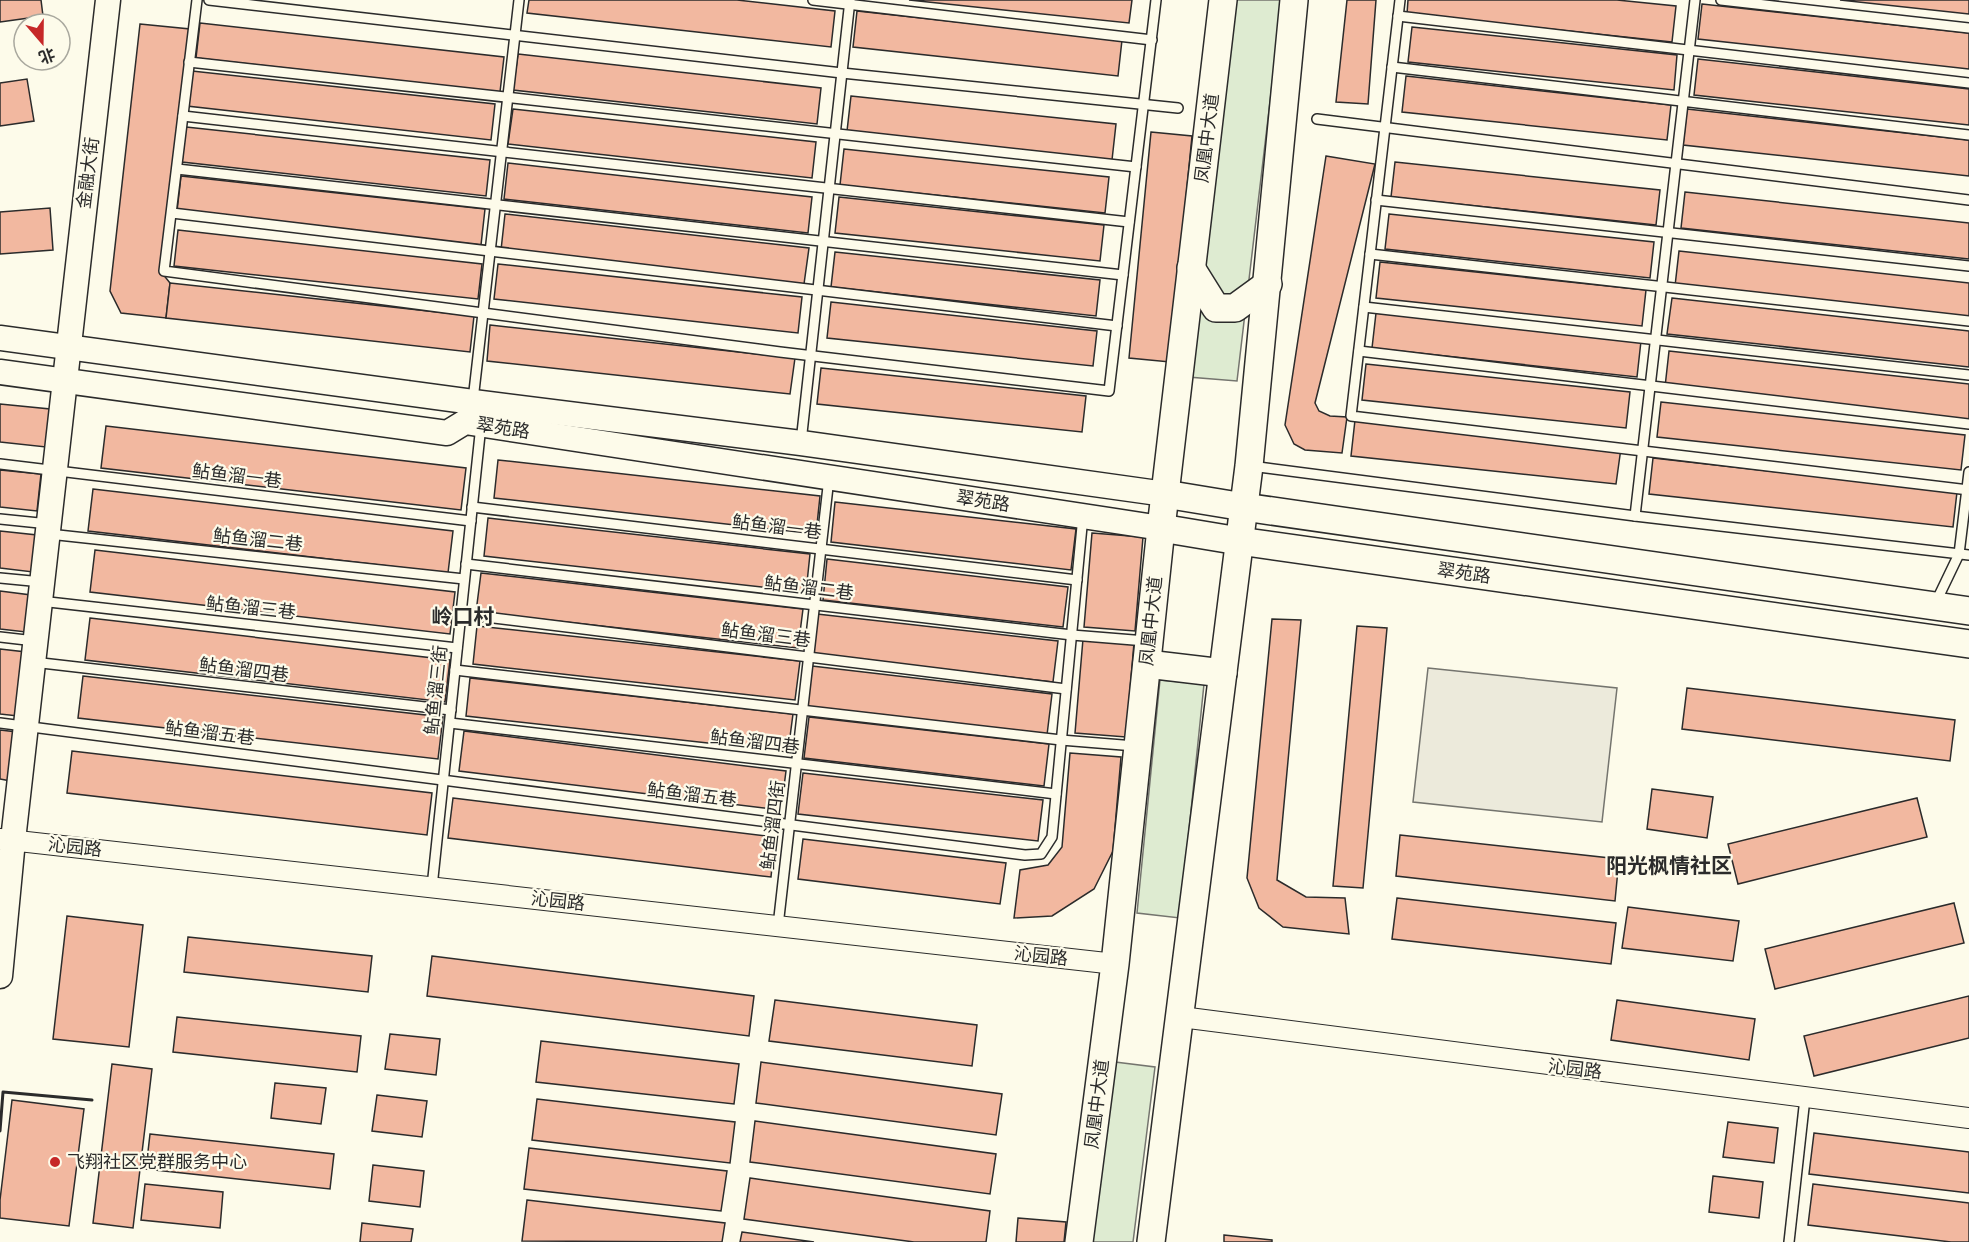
<svg xmlns="http://www.w3.org/2000/svg" width="1969" height="1242" viewBox="0 0 1969 1242" font-family="'Nunito Sans','Noto Sans SC',sans-serif">
<rect width="100%" height="100%" fill="#fdfbea"/>
<g fill="#deebd1" stroke="#74746e" stroke-width="1.5">
<path d="M1231,0H1282L1237,381L1188,377Z"/>
<path d="M1160,680L1204,684L1180,918L1137,913Z"/>
<path d="M1107,1061L1155,1067L1133,1242H1085Z"/>
</g>
<path fill="#eceadb" stroke="#74746e" stroke-width="1.5" d="M1428,668L1617,688L1602,822L1413,802Z"/>
<g fill="#f2b8a0" stroke="#2b2b2b" stroke-width="1.5">
<path d="M0,0H41L43,16L0,22Z"/>
<path d="M529,0H737L835,11L831,47L527,13Z"/>
<path d="M909,0H1132L1129,23Z"/>
<path d="M1347,0H1376L1368,104L1336,102Z"/>
<path d="M1408,0H1617L1676,6L1672,42L1407,14Z"/>
<path d="M1840,0H1969V14Z"/>
<path d="M1702,4L1969,33V69L1698,39Z"/>
<path d="M857,11L1122,40L1118,76L853,47Z"/>
<path d="M200,23L504,57L500,92L196,58Z"/>
<path d="M140,24L190,29L162,273L170,283L166,318L121,313L110,291Z"/>
<path d="M1412,27L1677,55L1674,90L1408,62Z"/>
<path d="M518,54L821,88L817,124L513,90Z"/>
<path d="M1698,59L1969,89V125L1694,95Z"/>
<path d="M192,71L495,104L491,140L187,106Z"/>
<path d="M1406,76L1671,105L1667,140L1402,112Z"/>
<path d="M27,79L34,121L0,126V83Z"/>
<path d="M851,96L1116,124L1112,160L847,131Z"/>
<path d="M513,109L816,142L812,178L508,144Z"/>
<path d="M1687,109L1969,140V176L1683,145Z"/>
<path d="M186,127L490,160L486,196L182,162Z"/>
<path d="M1151,132L1192,136L1170,362L1129,358Z"/>
<path d="M844,149L1109,177L1105,213L840,185Z"/>
<path d="M1326,156L1375,164L1315,403L1319,411L1330,416L1347,417L1342,453L1305,450L1294,444L1285,425Z"/>
<path d="M1395,162L1660,190L1656,225L1391,197Z"/>
<path d="M508,163L812,197L808,233L504,199Z"/>
<path d="M181,176L485,209L481,245L177,211Z"/>
<path d="M1685,192L1969,223V259L1681,228Z"/>
<path d="M839,197L1104,225L1100,261L835,233Z"/>
<path d="M50,208L53,250L0,254V212Z"/>
<path d="M505,214L809,248L804,284L501,250Z"/>
<path d="M1389,214L1654,242L1650,278L1385,249Z"/>
<path d="M178,230L482,264L478,299L174,266Z"/>
<path d="M1679,251L1969,283V319L1675,286Z"/>
<path d="M835,252L1100,280L1096,316L831,287Z"/>
<path d="M1380,262L1646,290L1642,326L1376,298Z"/>
<path d="M498,264L802,297L798,333L494,299Z"/>
<path d="M170,283L474,316L470,352L166,318Z"/>
<path d="M1672,298L1969,331V367L1667,334Z"/>
<path d="M831,302L1097,331L1093,366L827,338Z"/>
<path d="M1376,313L1641,341L1637,377L1372,348Z"/>
<path d="M490,325L795,358L790,394L487,361Z"/>
<path d="M1669,351L1969,384V420L1665,387Z"/>
<path d="M1366,364L1630,392L1626,428L1362,400Z"/>
<path d="M821,368L1086,396L1082,432L817,404Z"/>
<path d="M1661,402L1965,435L1961,470L1657,437Z"/>
<path d="M0,404L50,409L46,447L0,442Z"/>
<path d="M1355,420L1621,448L1616,484L1351,456Z"/>
<path d="M106,426L466,468L461,510L101,468Z"/>
<path d="M1653,458L1957,492L1953,527L1649,494Z"/>
<path d="M498,460L820,496L816,534L494,498Z"/>
<path d="M0,470L41,474L37,511L0,507Z"/>
<path d="M93,489L453,531L448,573L88,531Z"/>
<path d="M835,502L1076,529L1071,570L831,542Z"/>
<path d="M488,518L810,554L806,592L484,556Z"/>
<path d="M0,531L37,535L33,572L0,568Z"/>
<path d="M1092,533L1143,537L1135,631L1084,627Z"/>
<path d="M95,550L455,592L450,634L90,592Z"/>
<path d="M827,559L1068,587L1063,627L823,600Z"/>
<path d="M481,573L803,609L798,648L476,612Z"/>
<path d="M0,591L31,595L26,632L0,629Z"/>
<path d="M817,614L1058,641L1053,682L813,654Z"/>
<path d="M90,618L450,660L445,702L85,660Z"/>
<path d="M1272,619L1301,620L1277,880L1306,897L1345,898L1349,934L1283,927L1259,908L1247,878Z"/>
<path d="M477,626L800,661L795,700L473,664Z"/>
<path d="M1357,626L1387,628L1363,888L1333,886Z"/>
<path d="M1083,639L1134,643L1126,737L1075,733Z"/>
<path d="M0,649L26,652L18,716L0,714Z"/>
<path d="M812,666L1052,694L1047,735L807,707Z"/>
<path d="M83,676L443,717L438,759L78,718Z"/>
<path d="M470,678L793,714L788,752L466,716Z"/>
<path d="M1687,688L1955,720L1950,761L1682,729Z"/>
<path d="M809,717L1049,744L1044,786L804,758Z"/>
<path d="M0,730L17,732L11,781L0,779Z"/>
<path d="M464,731L786,771L781,810L459,771Z"/>
<path d="M72,751L432,793L427,835L67,793Z"/>
<path d="M1070,753L1121,757L1113,851L1094,889L1052,916L1014,918L1020,870L1048,865L1062,847Z"/>
<path d="M803,773L1043,800L1038,841L798,814Z"/>
<path d="M1652,789L1713,797L1707,838L1647,829Z"/>
<path d="M453,798L775,837L771,877L448,838Z"/>
<path d="M1917,798L1927,837L1738,884L1728,844Z"/>
<path d="M1400,835L1619,859L1615,901L1396,876Z"/>
<path d="M803,839L1006,863L1000,904L798,879Z"/>
<path d="M1397,898L1616,923L1611,964L1392,939Z"/>
<path d="M1954,903L1964,943L1775,989L1765,949Z"/>
<path d="M1628,907L1739,921L1733,961L1622,948Z"/>
<path d="M67,916L143,925L129,1047L53,1039Z"/>
<path d="M188,937L372,956L368,992L184,972Z"/>
<path d="M432,956L754,996L749,1036L427,996Z"/>
<path d="M1969,996V1038L1814,1076L1804,1036Z"/>
<path d="M775,1000L977,1025L972,1066L769,1041Z"/>
<path d="M1617,1000L1755,1019L1749,1060L1611,1040Z"/>
<path d="M177,1017L361,1036L357,1072L173,1052Z"/>
<path d="M390,1034L440,1039L436,1075L385,1069Z"/>
<path d="M541,1041L739,1064L734,1104L536,1082Z"/>
<path d="M761,1062L1002,1094L996,1135L756,1103Z"/>
<path d="M112,1064L152,1069L133,1228L93,1223Z"/>
<path d="M275,1083L326,1088L321,1124L271,1118Z"/>
<path d="M377,1095L427,1101L422,1137L372,1131Z"/>
<path d="M537,1099L735,1122L730,1163L532,1140Z"/>
<path d="M12,1100L84,1109L69,1226L0,1218V1200Z"/>
<path d="M755,1121L996,1154L990,1194L750,1162Z"/>
<path d="M1728,1122L1778,1128L1774,1163L1723,1157Z"/>
<path d="M1814,1133L1969,1152V1193L1809,1174Z"/>
<path d="M150,1134L334,1154L330,1189L146,1169Z"/>
<path d="M529,1148L727,1171L721,1211L524,1189Z"/>
<path d="M373,1165L424,1171L420,1207L369,1201Z"/>
<path d="M1713,1176L1763,1182L1759,1218L1709,1212Z"/>
<path d="M750,1178L990,1211L986,1242H914L744,1219Z"/>
<path d="M145,1184L223,1192L220,1228L141,1220Z"/>
<path d="M1813,1184L1969,1203V1242H1951L1808,1225Z"/>
<path d="M527,1200L725,1223L722,1242L522,1241Z"/>
<path d="M1018,1218L1066,1222L1064,1242H1016Z"/>
<path d="M362,1223L413,1229L411,1242H360Z"/>
<path d="M742,1232L814,1242H740Z"/>
<path d="M1224,1235L1272,1240V1242H1224Z"/>
</g>
<g fill="none" stroke-linecap="round" stroke-linejoin="round">
<g stroke="#2b2b2b" stroke-width="12">
<g id="service">
<path d="M197,0L164,271L780,352L1109,391L1156,0"/>
<path d="M209,0L842,73L1178,108"/>
<path d="M813,0L1152,40"/>
<path d="M1400,0L1351,416L1969,490"/>
<path d="M1721,0L1969,28"/>
<path d="M1398,16L1969,83"/>
<path d="M189,62L1136,167"/>
<path d="M1392,67L1969,135"/>
<path d="M183,116L1129,222"/>
<path d="M1317,119L1969,200"/>
<path d="M177,169L1123,275"/>
<path d="M1376,200L1969,266"/>
<path d="M172,213L1117,326"/>
<path d="M1370,254L1969,321"/>
<path d="M1364,307L1969,375"/>
<path d="M1359,351L1969,424"/>
<path d="M473,400L519,0"/>
<path d="M801,442L850,0"/>
<path d="M0,464L471,521"/>
<path d="M1251,466L1635,516L1969,555"/>
<path d="M472,507L1077,580"/>
<path d="M1635,516L1695,0"/>
<path d="M0,519L49,524"/>
<path d="M49,534L464,579"/>
<path d="M466,564L1072,635L1146,641"/>
<path d="M0,578L42,582"/>
<path d="M40,601L457,648"/>
<path d="M1935,604L1959,554L1969,472"/>
<path d="M461,614L1066,689"/>
<path d="M0,637L35,641"/>
<path d="M33,662L451,710"/>
<path d="M455,670L1061,740L1135,746"/>
<path d="M0,723L1025,855L1041,854L1052,837L1083,516"/>
<path d="M450,723L1056,794"/>
<path d="M432,887L481,425"/>
<path d="M778,926L829,478"/>
<path d="M1789,1242L1805,1098"/>
</g>
</g>
<g stroke="#2b2b2b" stroke-width="22">
<g id="minor">
<path d="M0,839L1115,964"/>
<path d="M1181,1017L1969,1118"/>
</g>
</g>
<g stroke="#2b2b2b" stroke-width="27">
<g id="tertiary">
<path d="M0,338L473,402L801,443L1165,494"/>
<path d="M0,372L447,433L465,422L1161,528"/>
<path d="M0,976L13,840L108,0"/>
</g>
</g>
<g stroke="#2b2b2b" stroke-width="30">
<g id="secondary">
<path d="M1191,268L1216,308H1235L1268,284"/>
<path d="M1165,494L1244,507L1969,611"/>
<path d="M1161,528L1239,541L1969,644"/>
<path d="M1147,664L1223,673"/>
<path d="M1079,1242L1115,964L1161,528L1223,0"/>
<path d="M1151,1242L1249,466L1294,0"/>
</g>
</g>
<use href="#service" stroke="#fdfbea" stroke-width="9"/>
<use href="#minor" stroke="#fdfbea" stroke-width="20"/>
<use href="#tertiary" stroke="#fdfbea" stroke-width="24"/>
<use href="#secondary" stroke="#fdfbea" stroke-width="27"/>
<path stroke="#2b2b2b" stroke-width="3" d="M0,1131L3,1092L92,1100"/>
</g>
<circle fill="#c62828" stroke="#fdfbea" stroke-width="2" cx="55" cy="1162" r="6"/>
<g text-anchor="middle" dominant-baseline="central" stroke-width="4.5" stroke-linejoin="round" paint-order="stroke">
<g font-size="18" fill="#2b2b2b" stroke="#fdfbea">
<text transform="translate(1207 138) rotate(-83)">凤凰中大道</text>
<text transform="translate(88 173) rotate(-83)">金融大街</text>
<text transform="translate(503 428) rotate(9)">翠苑路</text>
<text transform="translate(237 476) rotate(7)">鲇鱼溜一巷</text>
<text transform="translate(983 501) rotate(9)">翠苑路</text>
<text transform="translate(777 527) rotate(7)">鲇鱼溜一巷</text>
<text transform="translate(258 540) rotate(6)">鲇鱼溜二巷</text>
<text transform="translate(1464 573) rotate(8)">翠苑路</text>
<text transform="translate(809 588) rotate(7)">鲇鱼溜二巷</text>
<text transform="translate(251 608) rotate(6)">鲇鱼溜三巷</text>
<text transform="translate(1151 621) rotate(-84)">凤凰中大道</text>
<text transform="translate(766 635) rotate(7)">鲇鱼溜三巷</text>
<text transform="translate(244 670) rotate(7)">鲇鱼溜四巷</text>
<text transform="translate(436 690) rotate(-84)">鲇鱼溜三街</text>
<text transform="translate(210 733) rotate(7)">鲇鱼溜五巷</text>
<text transform="translate(755 742) rotate(7)">鲇鱼溜四巷</text>
<text transform="translate(692 795) rotate(7)">鲇鱼溜五巷</text>
<text transform="translate(773 825) rotate(-83)">鲇鱼溜四街</text>
<text transform="translate(75 847) rotate(6)">沁园路</text>
<text transform="translate(558 901) rotate(6)">沁园路</text>
<text transform="translate(1041 956) rotate(6)">沁园路</text>
<text transform="translate(1575 1069) rotate(7)">沁园路</text>
<text transform="translate(1097 1104) rotate(-83)">凤凰中大道</text>
</g>
<g font-size="18" fill="#2b2b2b" stroke="#fdfbea" text-anchor="start">
<text x="67" y="1162">飞翔社区党群服务中心</text>
</g>
<g font-size="21" font-weight="bold" fill="#2b2b2b" stroke="#fdfbea">
<text x="463" y="617">岭口村</text>
<text x="1669" y="866">阳光枫情社区</text>
</g>
</g>
<g transform="translate(42 42) rotate(160)"><circle r="28" fill="#fdfbea" stroke="#a9a89e" stroke-width="1.5"/>
<path d="M0-4.5L10 22L0 15L-10 22Z" fill="#c62828"/>
<text y="-9" font-size="16" font-weight="bold" text-anchor="middle" fill="#2b2b2b">北</text>
</g>
</svg>
